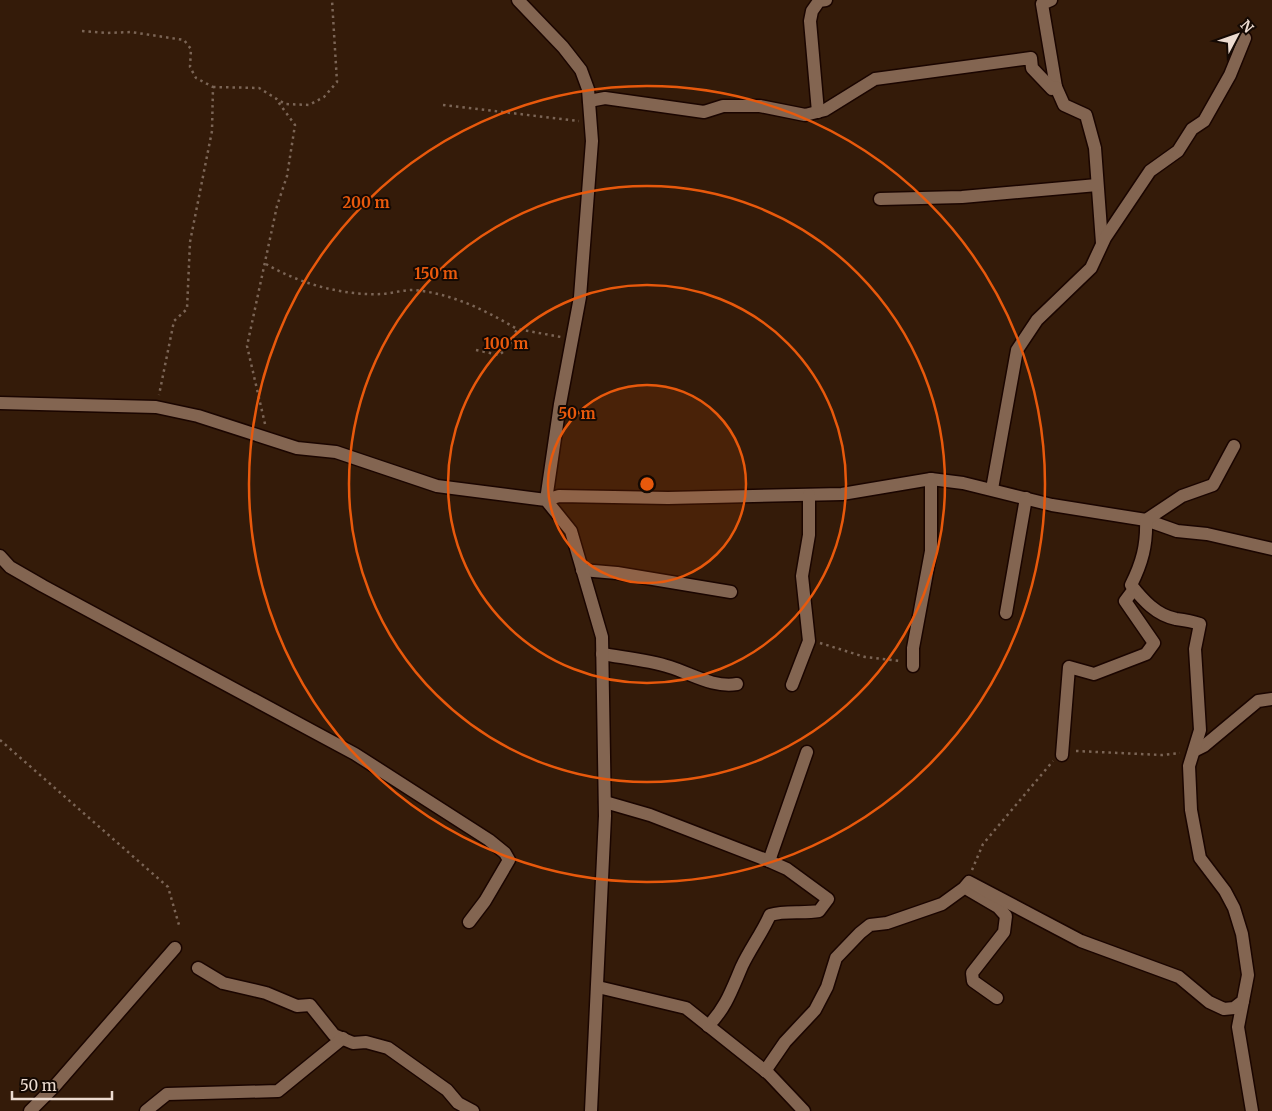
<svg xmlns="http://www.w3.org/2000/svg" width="1272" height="1111" viewBox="0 0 1272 1111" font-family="Merriweather,serif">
<rect width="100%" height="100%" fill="#341b09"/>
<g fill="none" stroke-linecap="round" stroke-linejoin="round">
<g stroke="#1a0500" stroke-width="15">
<g id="street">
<path d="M518,0L563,47L581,70L588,89L592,141L580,297L560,404L546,500L559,496L668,498L842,494L931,479L963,483L1052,505L1146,520L1177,531L1207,534L1272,549"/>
<path d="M1051,0L1042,4L1056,87L1064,105L1086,115L1095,148L1102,243"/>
<path d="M589,101L605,98L704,112L723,106H760L805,115L825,110L875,79L1031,58L1032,68L1052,89L1056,87"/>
<path d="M818,112L810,21L812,11L819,1L826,0"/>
<path d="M880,199L962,197L1097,185"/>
<path d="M992,489L1017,350L1037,320L1091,268L1105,238L1150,171L1178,151L1192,129L1204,121L1230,75L1245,38"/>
<path d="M0,556L10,567L43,586L355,754L489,840L505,853L509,860L485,901L469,922"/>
<path d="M582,570L617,573L731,592"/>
<path d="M1006,613L1026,498"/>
<path d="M602,654C625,658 648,660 670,667C692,674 714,688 737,684"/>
<path d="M913,666V648L931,551V479"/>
<path d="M792,685L809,641L802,576L809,535V495"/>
<path d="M1194,751L1204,746L1258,701L1272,699"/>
<path d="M1062,755L1069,667L1094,674L1146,654L1154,643L1125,601L1134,589"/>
<path d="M605,802L650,815L769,861L787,869L828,899L819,911C803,914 786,910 770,915C762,933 750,949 742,966C732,989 726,1008 708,1026"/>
<path d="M769,861L807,752"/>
<path d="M969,890L998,907L1006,916L1004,932L972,973L973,981L997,998"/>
<path d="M198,968L223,983L266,993L297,1006L310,1005L334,1035L353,1043L366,1042L388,1048L447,1090L458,1103L473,1111"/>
<path d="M598,987L686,1008L769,1074L804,1111"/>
<path d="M1243,1001L1238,1027L1252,1111"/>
<path d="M765,1071L785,1042L815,1010L827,987L836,958L860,933L870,925L887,923L942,904L964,888L969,882L1081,941L1179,977L1209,1002L1224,1009L1234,1008L1243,1001L1248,975L1242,934L1234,908L1225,891L1200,858L1191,810L1189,766L1200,730L1195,649L1200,624C1191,621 1184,620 1176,619C1156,615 1143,600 1131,585C1142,563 1147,545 1146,520L1182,496L1213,485L1234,446"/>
<path d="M30,1111L54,1087L175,948"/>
<path d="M146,1111L167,1094L278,1091L343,1038"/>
</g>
</g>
<g stroke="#1a0500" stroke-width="15">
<path id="secondary" d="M0,403L156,407L198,416L297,448L336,452L437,486L546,500L571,531L602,637L605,816L591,1111"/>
</g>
<g stroke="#7b6556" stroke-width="2.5" stroke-dasharray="2.5 4" stroke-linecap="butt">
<path d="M82,31L106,33L131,32L184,40L191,49L190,67L196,78L213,87L212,131L190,242L187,309L174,321L159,395"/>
<path d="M213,87L259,88L285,104L309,105L324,97L337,82L332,0"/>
<path d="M443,105L579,121"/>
<path d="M266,264C300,284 344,296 383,294C393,293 403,290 413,290C451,293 485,310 517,329"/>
<path d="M476,350L499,355L508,348L517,329L561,337"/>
<path d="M265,424L247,346L277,206L287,176L295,125L276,99"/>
<path d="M820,643L865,657L900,661"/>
<path d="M0,740L168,887L179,925"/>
<path d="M1076,751L1162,755L1180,753"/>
<path d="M972,870L983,844L1053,761"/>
</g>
<use href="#street" stroke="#836551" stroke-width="12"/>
<use href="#secondary" stroke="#836551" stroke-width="12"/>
</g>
<circle cx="647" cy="484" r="99" fill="#e8590c" fill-opacity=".12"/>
<g fill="none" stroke="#e8590c" stroke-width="2.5">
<circle cx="647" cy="484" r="99"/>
<circle cx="647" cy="484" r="199"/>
<circle cx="647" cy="484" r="298"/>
<circle cx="647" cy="484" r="398"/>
</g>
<circle cx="647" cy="484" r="8" fill="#e8590c" stroke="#140903" stroke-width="2.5"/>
<g font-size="15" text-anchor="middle" font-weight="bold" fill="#e8590c" stroke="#140903" stroke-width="4" stroke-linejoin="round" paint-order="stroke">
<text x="366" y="208">200 m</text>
<text x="436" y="279">150 m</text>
<text x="506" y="349">100 m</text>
<text x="577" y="419">50 m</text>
</g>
<g transform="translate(1237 35) rotate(49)" stroke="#140903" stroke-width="4" paint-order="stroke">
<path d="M0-4L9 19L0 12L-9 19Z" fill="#ecdbd0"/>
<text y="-8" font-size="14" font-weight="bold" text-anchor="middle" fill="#ecdbd0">N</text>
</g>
<path d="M12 1091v8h100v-8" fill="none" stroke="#ecdbd0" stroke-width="2.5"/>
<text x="20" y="1091" font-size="15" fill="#ecdbd0" stroke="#140903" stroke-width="4" paint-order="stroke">50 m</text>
</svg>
